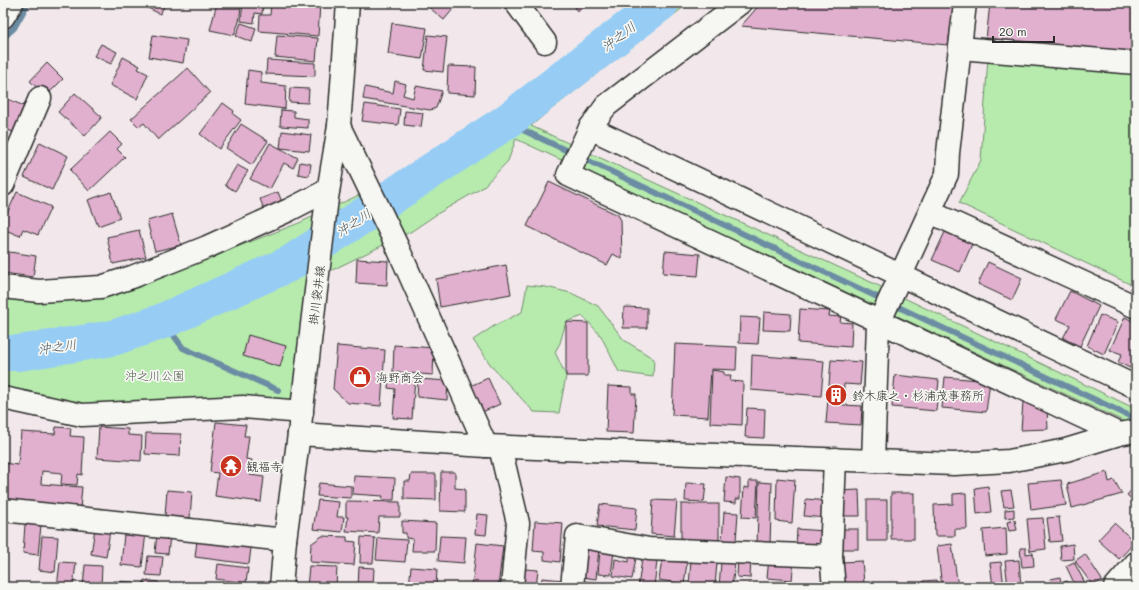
<svg xmlns="http://www.w3.org/2000/svg" width="1139" height="590" viewBox="0 0 1139 590" font-family="Mali,'Klee One',sans-serif">
<rect width="100%" height="100%" fill="#f2e8eb"/>
<filter id="ink" filterUnits="userSpaceOnUse"><feTurbulence type="fractalNoise" baseFrequency=".025" numOctaves="2"/><feDisplacementMap in="SourceGraphic" scale="8" xChannelSelector="R" yChannelSelector="G"/><feConvolveMatrix kernelMatrix="1 2 1 2 8 2 1 2 1" color-interpolation-filters="sRGB"/></filter>
<g filter="url(#ink)">
<g fill="#b6ebad" stroke="#708b6c">
<path d="M644,3H689L544,115L531,126L875,284L1136,409V427L516,139L508,161L482,188L437,214L412,231L318,277L303,399L158,411L82,415L3,395V287L110,296L299,223L419,167L553,74Z"/>
<path d="M988,57L1136,70V287L959,203L981,160Z"/>
<path d="M527,285L546,287L571,293L598,306L624,340L654,359L653,377L619,372L601,336L583,316L566,322L560,343L555,352L566,376L559,413L534,412L493,368L473,340L494,326L522,312Z"/>
</g>
<g fill="none" stroke-linecap="round" stroke-linejoin="round">
<g stroke="#6c8ca4" stroke-width="6">
<path d="M3,38L14,28L28,3"/>
<path d="M506,122L1136,419"/>
<path d="M163,321L183,348L278,390"/>
</g>
<path stroke="#97cdf5" stroke-width="36" d="M3,353H19L113,338L163,321L289,264L506,122L661,3"/>
</g>
<g fill="#e1b0ce" stroke="#2b2b2b">
<path d="M138,3H166L160,14Z"/>
<path d="M217,3H223L241,7L239,22L234,35L210,30Z"/>
<path d="M243,3H263L262,14L255,13L254,23L241,21Z"/>
<path d="M271,3H320L318,36L259,31L260,15H270Z"/>
<path d="M424,3H458L444,20Z"/>
<path d="M572,3H589L578,11Z"/>
<path d="M761,3H919L954,5L948,45L741,26Z"/>
<path d="M990,3H1136V54L986,40Z"/>
<path d="M241,23L256,28L252,42L236,36Z"/>
<path d="M392,23L427,28L422,59L388,54Z"/>
<path d="M153,35L187,40L183,63L149,57Z"/>
<path d="M277,35L318,38L316,61L275,57Z"/>
<path d="M428,35L447,37L443,72L424,70Z"/>
<path d="M101,44L117,52L111,64L94,56Z"/>
<path d="M123,57L140,66L138,69L148,74L137,99L110,85Z"/>
<path d="M267,60L315,63V76L266,74Z"/>
<path d="M47,63L63,79L46,96L30,81Z"/>
<path d="M448,66L476,67L475,95L447,93Z"/>
<path d="M188,68L210,93L158,140L144,123L139,127L131,119Z"/>
<path d="M248,70L261,72V83L286,86L285,109L245,104Z"/>
<path d="M395,81L406,84L403,95L413,98L416,86L442,91L436,108L430,110L363,99L365,87L393,93Z"/>
<path d="M290,88L309,89L308,103L289,102Z"/>
<path d="M75,93L102,117L85,136L58,112Z"/>
<path d="M3,97L24,106L13,132L3,128Z"/>
<path d="M223,103L234,111L233,114L241,120L219,149L200,134Z"/>
<path d="M365,104L400,109L398,125L362,121Z"/>
<path d="M281,110L294,111V117L308,119V128L280,126Z"/>
<path d="M405,111L423,113L421,127L404,125Z"/>
<path d="M241,124L268,141L252,165L226,148Z"/>
<path d="M282,131L311,135L309,151L280,148Z"/>
<path d="M110,132L122,144L117,149L125,157L89,191L70,170Z"/>
<path d="M40,142L68,156L52,190L24,177Z"/>
<path d="M270,143L298,158L293,168L284,163L270,189L250,179Z"/>
<path d="M300,162L311,164L309,176L298,174Z"/>
<path d="M237,165L248,171L235,191L225,185Z"/>
<path d="M549,182L618,215L621,220L622,259L613,254L607,265L527,226Z"/>
<path d="M17,192L51,207L38,235L23,229L20,236L3,229V222Z"/>
<path d="M111,192L120,218L98,226L88,200Z"/>
<path d="M278,192L284,207L266,214L260,199Z"/>
<path d="M172,214L181,245L155,251L147,221Z"/>
<path d="M139,230L146,257L113,264L107,237Z"/>
<path d="M945,232L972,244L960,272L932,260Z"/>
<path d="M3,251L36,256L33,277L3,273Z"/>
<path d="M665,251L700,254L698,276L663,273Z"/>
<path d="M357,259L388,261L387,285L356,283Z"/>
<path d="M988,262L1022,278L1012,300L978,284Z"/>
<path d="M506,265L511,294L440,307L436,279Z"/>
<path d="M1070,291L1099,306L1080,346L1063,338L1070,325L1056,319Z"/>
<path d="M624,307L647,308V328H623Z"/>
<path d="M800,309L830,311L829,316L841,317L840,322L852,323L851,347L798,343Z"/>
<path d="M764,312L791,314L790,331L763,330Z"/>
<path d="M1100,315L1118,322L1104,354L1087,346Z"/>
<path d="M740,317L760,318L758,344L739,343Z"/>
<path d="M1125,317L1136,323V356L1130,368L1118,362L1122,354L1110,350Z"/>
<path d="M566,322L588,323V376H566Z"/>
<path d="M248,335L286,346L280,367L243,356Z"/>
<path d="M675,344L737,347L736,370L711,369L708,417L672,415Z"/>
<path d="M394,345L434,348L433,375L393,372Z"/>
<path d="M337,346L385,350L381,406L348,403L333,389Z"/>
<path d="M752,355L824,361L821,396L751,390Z"/>
<path d="M831,360L862,362L860,385L844,384L843,405L862,406L861,425L826,423Z"/>
<path d="M712,370L724,372V375H731L730,381L743,382L742,425L710,423Z"/>
<path d="M389,375L415,378L412,419L393,418L395,389L388,388Z"/>
<path d="M895,375L939,380L936,411L892,407Z"/>
<path d="M945,377L990,381L986,412L942,408Z"/>
<path d="M488,378L500,404L480,413L468,387Z"/>
<path d="M418,379L448,381L447,400L417,397Z"/>
<path d="M608,386L632,387V394H636L634,433L606,432Z"/>
<path d="M1023,402H1037L1038,409H1047L1048,429L1021,430Z"/>
<path d="M747,408L765,409L764,438L745,437Z"/>
<path d="M216,422L246,425L244,436H249L246,459L252,460L250,475L264,477L261,502L215,496L218,473L210,472Z"/>
<path d="M56,427L71,428L70,436L84,437L82,475L78,474L77,485L61,484L62,473L42,471L41,484L82,487L80,509L16,505L17,500L3,499V463L18,465L21,432L55,434Z"/>
<path d="M99,427L128,429V435L142,436L141,461L97,458Z"/>
<path d="M146,433L181,434L180,456L145,454Z"/>
<path d="M441,472H455V488L465,489V512L440,511Z"/>
<path d="M1107,472L1109,482L1114,480L1122,494L1072,508L1067,484Z"/>
<path d="M411,474H436V500L404,499V481H410Z"/>
<path d="M354,476L395,478L394,500H382L383,496L353,494Z"/>
<path d="M726,477L740,479V499H736V503L724,502Z"/>
<path d="M777,478L795,480L792,523L776,521Z"/>
<path d="M1061,480L1066,505L1031,510L1028,483Z"/>
<path d="M749,481H758L756,518L742,517L744,487L749,488Z"/>
<path d="M759,482L772,483L770,544H757Z"/>
<path d="M319,483L351,486V498L317,496Z"/>
<path d="M686,483L706,484L704,502L685,501Z"/>
<path d="M1136,485V503L1127,495Z"/>
<path d="M988,486L991,512L977,514L975,488Z"/>
<path d="M167,490L192,492L190,518L165,516Z"/>
<path d="M859,490L860,516H838V491Z"/>
<path d="M1011,490L1014,506L1004,507L1001,491Z"/>
<rect x="891" y="493" width="23" height="46"/>
<path d="M966,493L967,529H955V536H935L934,505L953,504V494Z"/>
<path d="M806,499L828,501L826,518L804,516Z"/>
<path d="M318,500L339,502L337,517H344L342,532L313,529Z"/>
<path d="M653,500L677,501L674,536L651,534Z"/>
<rect x="867" y="500" width="20" height="41"/>
<path d="M346,501L400,502V517H379L378,533L346,531L348,517H346Z"/>
<path d="M600,504L637,508L635,530L597,526Z"/>
<rect x="681" y="504" width="38" height="38"/>
<path d="M1014,509V517L1005,518V510Z"/>
<path d="M724,512L738,513L736,541L722,540Z"/>
<path d="M477,514L488,515L486,535L475,534Z"/>
<path d="M1059,517L1062,541L1050,542L1047,518Z"/>
<path d="M1043,518L1046,549L1030,551L1027,519Z"/>
<path d="M1015,520L1017,530L1009,531L1007,522Z"/>
<path d="M402,521L436,523L435,551H412L413,539L406,538V533H402Z"/>
<path d="M535,521L563,523L560,562L544,560V552L533,551Z"/>
<path d="M1114,523L1135,542L1119,559L1098,540Z"/>
<path d="M25,524L41,525L38,555L23,553Z"/>
<path d="M95,528L110,530L106,557L91,554Z"/>
<path d="M1006,528L1007,554L985,556L983,530Z"/>
<path d="M797,529L824,531V549L796,548Z"/>
<rect x="841" y="529" width="17" height="20"/>
<path d="M131,530L146,532L142,567L121,565L124,534L130,535Z"/>
<path d="M157,534L170,535L168,554L155,553Z"/>
<path d="M42,536L58,537L55,572L39,570Z"/>
<path d="M322,536L347,537V541L356,542L354,565L310,562L311,544Z"/>
<path d="M440,536L466,537L464,563L438,561Z"/>
<path d="M361,537L375,538L373,563H360Z"/>
<path d="M378,538L407,540L405,562L376,560Z"/>
<path d="M197,540L251,548L249,564L195,557Z"/>
<path d="M477,543L503,546L498,587H472Z"/>
<path d="M952,544L958,587H942L937,546Z"/>
<path d="M1073,544L1074,559L1061,560L1060,546Z"/>
<path d="M586,546L599,548L596,579L582,577Z"/>
<path d="M1020,548H1026V554L1033,553L1034,566L1022,567Z"/>
<path d="M600,549L614,551L611,575L598,574Z"/>
<path d="M1085,554L1102,580L1093,586L1075,561Z"/>
<path d="M148,556L163,557L161,576L146,575Z"/>
<path d="M629,556L636,558L632,579L613,576L615,559L629,562Z"/>
<path d="M738,558L751,559L750,578L737,577Z"/>
<path d="M769,558L794,560L792,580L767,578Z"/>
<path d="M642,559L657,561L654,587H638Z"/>
<path d="M662,559L687,563L684,584L659,580Z"/>
<path d="M691,560L717,562L715,587L689,585Z"/>
<path d="M1019,560L1021,587H1008L1005,561Z"/>
<path d="M862,561L864,583L843,584L842,562Z"/>
<path d="M60,562L76,563L73,587H57Z"/>
<path d="M721,562L735,563L732,587H719Z"/>
<path d="M1001,562L1004,587H993L990,563Z"/>
<path d="M1074,562L1087,587H1076L1066,566Z"/>
<path d="M218,564L248,568L246,583L216,579Z"/>
<path d="M85,565L102,566L101,587H83Z"/>
<path d="M309,566L337,567L336,587H307Z"/>
<path d="M359,567L374,568L373,587H358Z"/>
<path d="M411,567L437,569L436,587H409Z"/>
<path d="M525,569L538,570L536,587H523Z"/>
<path d="M1060,577L1062,587H1053L1051,579Z"/>
<path d="M542,578L564,580L563,587H541Z"/>
<path d="M144,580L158,582V587H143Z"/>
<path d="M937,580L938,587H924L923,581Z"/>
<path d="M1136,580V587H1131Z"/>
<path d="M114,581L134,582L133,587H113Z"/>
<path d="M581,581L603,583V587H581Z"/>
<path d="M1067,581L1071,587H1064L1063,583Z"/>
<rect x="772" y="582" width="23" height="5"/>
<path d="M893,583V587H872V584Z"/>
<path d="M749,584L767,586V587H748Z"/>
<path d="M988,585L989,587H973V586Z"/>
</g>
<g fill="none" stroke-linecap="round" stroke-linejoin="round">
<g stroke="#2b2b2b" stroke-width="25">
<g id="minor">
<path d="M516,3L545,42"/>
<path d="M740,3L606,106L590,128L568,175L1119,434"/>
<path d="M3,17L12,3"/>
<path d="M960,48L1136,63"/>
<path d="M339,126L397,246L486,446"/>
<path d="M590,128L1136,387"/>
<path d="M3,185L40,98"/>
<path d="M930,212L1136,307"/>
<path d="M3,287L39,291L101,287L132,277L207,247L289,210L328,190"/>
<path d="M3,398L82,415L243,407L302,412"/>
<path d="M299,434L486,446L954,464L1009,461L1066,450L1119,434L1136,431"/>
<path d="M500,447L518,523L512,587"/>
<path d="M873,461L878,325L947,174L948,153L965,3"/>
<path d="M3,510L285,540"/>
<path d="M572,587L577,536L649,549L831,556"/>
<path d="M834,587L831,556L835,459"/>
<path d="M1115,587L1136,563"/>
</g>
</g>
<g stroke="#2b2b2b" stroke-width="25">
<path id="major" d="M281,587L285,540L299,434L327,198L339,126L348,3"/>
</g>
<use href="#minor" stroke="#f6f6f2" stroke-width="22"/>
<use href="#major" stroke="#f6f6f2" stroke-width="22"/>
</g>
</g>
<defs>
<g id="shop-disc" transform="scale(1.15)"><circle r="9.5" fill="#c8321e" stroke="#f6f6f2"/><path d="M-5-2.5h2.3a2.7 3.5 0 0 1 5.4 0H5L5.5 6h-11ZM-1.5-2.5h3a1.5 2.3 0 0 0-3 0Z" fill="#fff"/></g>
<g id="building-disc" transform="scale(1.15)"><circle r="9.5" fill="#c8321e" stroke="#f6f6f2"/><path d="M-4-6H4V6H1V3H-1V6H-4ZM-2.5-4.3h1.7v1.8h-1.7ZM.8-4.3h1.7v1.8H.8ZM-2.5-1h1.7V.8h-1.7ZM.8-1h1.7V.8H.8Z" fill="#fff"/></g>
<g id="temple-disc" transform="scale(1.15)"><circle r="9.5" fill="#c8321e" stroke="#f6f6f2"/><path d="M0-6L5-2H3V0L6.5 2.5H4V6H1.5V3h-3V6H-4V2.5H-6.5L-3 0V-2H-5Z" fill="#fff"/></g>
</defs>
<g fill-rule="evenodd">
<use href="#shop-disc" x="360" y="377"/>
<use href="#building-disc" x="836" y="395"/>
<use href="#temple-disc" x="231" y="466"/>
</g>
<g text-anchor="middle" dominant-baseline="central" stroke-width="3.5" stroke-linejoin="round" paint-order="stroke">
<g font-size="12" fill="#2b2b2b" stroke="#f6f6f2">
<text transform="translate(316 295) rotate(-83)">掛川袋井線</text>
</g>
<g font-size="12" fill="#4e5b4c" stroke="#f6f6f2">
<text x="155" y="375">沖之川公園</text>
</g>
<g font-size="12" fill="#2b2b2b" stroke="#f6f6f2" text-anchor="start">
<text x="376" y="377">海野商会</text>
<text x="852" y="395">鈴木康之・杉浦茂事務所</text>
<text x="246" y="466">観福寺</text>
</g>
<g font-size="13" font-style="italic" fill="#46545e" stroke="#f6f6f2">
<text transform="translate(618 36) rotate(-37)">沖之川</text>
<text transform="translate(353 222) rotate(-33)">沖之川</text>
<text transform="translate(57 346) rotate(-8)">沖之川</text>
</g>
</g>
<rect width="1139" height="590" fill="none" stroke="#f6f6f2" stroke-width="16"/>
<rect x="8" y="8" width="1123" height="574" fill="none" stroke="#2b2b2b" stroke-width="1.5" filter="url(#ink)"/>
<path d="M993 36v6h61v-6" fill="none" stroke="#2b2b2b" stroke-width="2"/>
<text x="999" y="36" font-size="12" fill="#2b2b2b" stroke="#f6f6f2" stroke-width="3" paint-order="stroke">20 m</text>
</svg>
